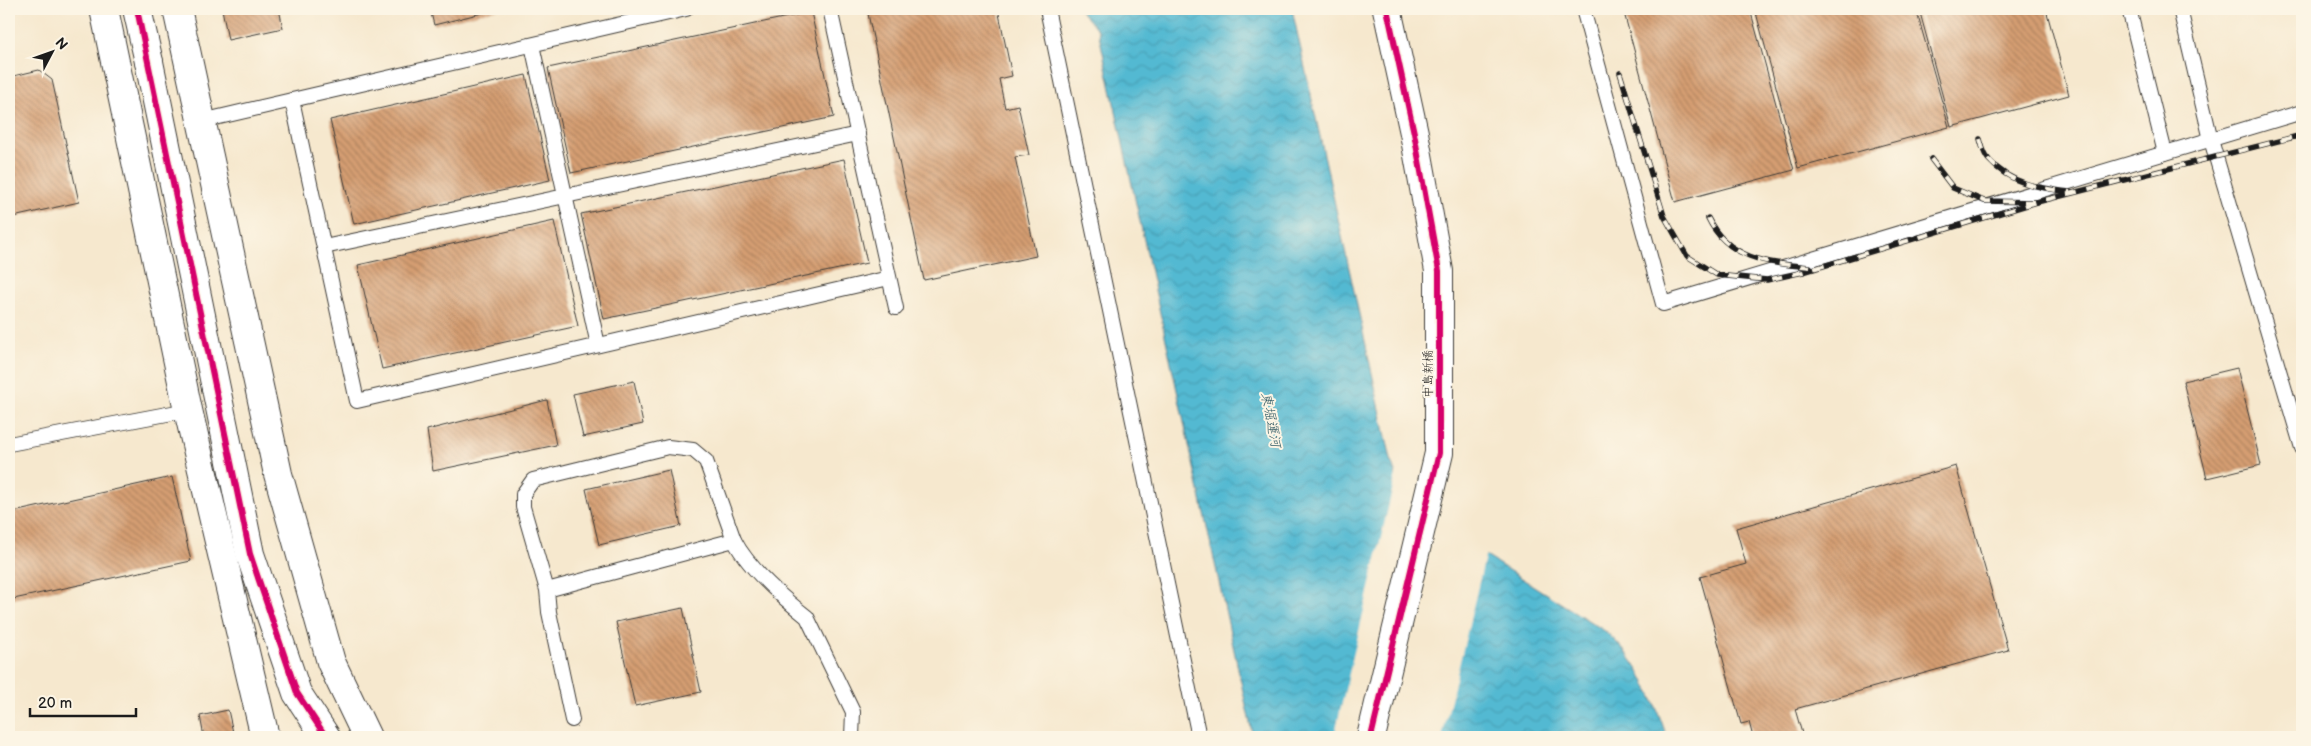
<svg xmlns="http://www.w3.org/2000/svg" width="2311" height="746" viewBox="0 0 2311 746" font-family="'Balsamiq Sans','Klee One',sans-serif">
<defs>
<pattern id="water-waves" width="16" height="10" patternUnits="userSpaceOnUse" patternTransform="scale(1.25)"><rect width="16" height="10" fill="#53b9d2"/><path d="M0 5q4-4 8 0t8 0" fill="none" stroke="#489eb4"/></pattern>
<pattern id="building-back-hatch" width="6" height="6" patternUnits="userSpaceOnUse" patternTransform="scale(1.25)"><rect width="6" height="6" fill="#d59e72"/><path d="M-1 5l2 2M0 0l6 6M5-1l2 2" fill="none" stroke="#ac805d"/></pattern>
</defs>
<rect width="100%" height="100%" fill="#fcf5e5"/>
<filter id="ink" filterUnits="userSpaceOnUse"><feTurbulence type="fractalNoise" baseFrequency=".02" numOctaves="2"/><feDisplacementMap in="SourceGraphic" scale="10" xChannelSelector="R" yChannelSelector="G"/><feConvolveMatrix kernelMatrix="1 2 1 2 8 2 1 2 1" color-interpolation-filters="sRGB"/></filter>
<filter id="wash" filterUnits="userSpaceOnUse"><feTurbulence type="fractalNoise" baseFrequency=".0096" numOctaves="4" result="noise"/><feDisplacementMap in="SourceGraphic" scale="20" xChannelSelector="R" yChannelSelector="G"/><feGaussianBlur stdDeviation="1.12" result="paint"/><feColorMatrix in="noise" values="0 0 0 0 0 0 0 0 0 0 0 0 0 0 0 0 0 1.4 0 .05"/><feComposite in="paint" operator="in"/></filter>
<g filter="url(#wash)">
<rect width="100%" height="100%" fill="#f6e8ce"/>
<path fill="url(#water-waves)" stroke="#386a77" d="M1079,9H1292L1392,464L1406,504L1416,519L1451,534L1605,631C1641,664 1651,692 1667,737H1253L1098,30Z"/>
<path fill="#f6e8ce" d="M1397,470L1408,503L1417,517L1452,531L1486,553L1442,737H1334Z"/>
<g id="blocks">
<g fill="url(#building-back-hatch)">
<path d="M222,9H279L283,28L228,40Z"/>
<path d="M430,9H498L434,25Z"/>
<path d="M867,9H998L1012,76L999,79L1005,108L1018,105L1029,155L1015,157L1036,256L924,280Z"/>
<path d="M1623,9H1750L1794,170L1675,202Z"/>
<path d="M1755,9H1916L1949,127L1798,168Z"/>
<path d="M1919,9H2046L2069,95L1951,127Z"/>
<path d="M811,12L834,117L571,173L548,68Z"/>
<path d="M39,70L52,80L79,202L9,218V77Z"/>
<path d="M526,75L550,180L354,224L330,120Z"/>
<path d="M844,159L867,263L604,319L581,214Z"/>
<path d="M554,221L578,326L382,369L358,265Z"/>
<path d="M2237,368L2261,465L2207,478L2183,381Z"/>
<path d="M634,381L643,424L583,437L573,394Z"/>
<path d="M547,400L556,445L433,471L427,430Z"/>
<path d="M1956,466L2008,650L1795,709L1803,737H1753L1749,722L1741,724L1700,577L1746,564L1736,528Z"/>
<path d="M669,470L681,526L599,545L586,489Z"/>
<path d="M172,477L191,561L9,600V513Z"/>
<path d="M683,608L701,692L635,706L616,622Z"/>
<path d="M228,710L234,737H204L200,716Z"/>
</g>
</g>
</g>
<g filter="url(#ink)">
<use href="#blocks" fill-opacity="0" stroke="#3d3b37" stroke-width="1"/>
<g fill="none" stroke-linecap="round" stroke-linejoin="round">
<g stroke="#3d3b37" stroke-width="16">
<g id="lane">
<path d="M686,9L292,100L357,401L889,278"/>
<path d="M830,9L896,308"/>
<path d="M1047,9L1199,737"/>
<path d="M1583,9L1663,304L2302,112"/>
<path d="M2129,9L2165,153"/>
<path d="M2180,9L2211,140L2302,448"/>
<path d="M532,45L598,345"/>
<path d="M202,121L292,100"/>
<path d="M324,247L858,134"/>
<path d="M9,444L188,410"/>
<path d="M734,540C748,568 783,598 807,617L853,712L852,737"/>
<path d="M547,590L734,540L706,461L693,450L668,447L533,480L523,494V507L547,590L549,612L572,720"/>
</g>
</g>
<g stroke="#3d3b37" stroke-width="30">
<g id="street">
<path d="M104,9L188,410L265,737"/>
<path d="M137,9L149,62"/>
<path d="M177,9L278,474L331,662L367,737"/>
</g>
</g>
<g stroke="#3d3b37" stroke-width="30">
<g id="secondary">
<path d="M149,62L250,554L297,693L326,737"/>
<path d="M1371,737L1439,453V271L1414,133L1387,9"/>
</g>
</g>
<use href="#lane" stroke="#fff" stroke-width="14"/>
<use href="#street" stroke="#fff" stroke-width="28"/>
<use href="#secondary" stroke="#fff" stroke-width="28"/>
<g stroke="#1c1c1c" stroke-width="5.5">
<g id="rail">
<path d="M1620,73L1664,216L1687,256L1717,275L1767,280L1803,272L2037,202"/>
<path d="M1980,139C1982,146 1984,155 1989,160C2010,184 2040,188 2070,192"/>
<path d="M1931,159L1953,188L1984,201L2037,202L2302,135"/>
<path d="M1708,218C1728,260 1769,263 1810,267"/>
</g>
</g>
<use href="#rail" stroke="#fcf5e5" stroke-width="4" stroke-dasharray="11" stroke-linecap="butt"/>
<g stroke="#fcf5e5" stroke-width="9">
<g id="cycleway">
<path d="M137,9L250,554L297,693L326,737"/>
<path d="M1371,737L1439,453V271L1414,133L1387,9"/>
</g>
</g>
<use href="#cycleway" stroke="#d6006c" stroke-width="6"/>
</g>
</g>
<g text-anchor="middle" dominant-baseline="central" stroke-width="4" stroke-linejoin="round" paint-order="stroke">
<g font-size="12" fill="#1c1c1c" stroke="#fcf5e5">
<text transform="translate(1428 374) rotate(-90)">中島新橋</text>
</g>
<g font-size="14" font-style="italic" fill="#325b65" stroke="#fcf5e5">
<text transform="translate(1271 420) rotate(79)">東堀運河</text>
</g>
</g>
<rect width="2311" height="746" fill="none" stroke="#fcf5e5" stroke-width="30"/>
<g transform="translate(52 52) rotate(49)" stroke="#fcf5e5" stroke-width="4" paint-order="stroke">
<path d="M0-4L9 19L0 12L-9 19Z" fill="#1c1c1c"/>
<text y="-8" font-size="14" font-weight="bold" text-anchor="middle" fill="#1c1c1c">N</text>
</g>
<path d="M30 708v8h106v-8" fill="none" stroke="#1c1c1c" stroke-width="2.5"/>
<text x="38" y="708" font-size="15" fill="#1c1c1c" stroke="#fcf5e5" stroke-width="4" paint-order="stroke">20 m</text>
</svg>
